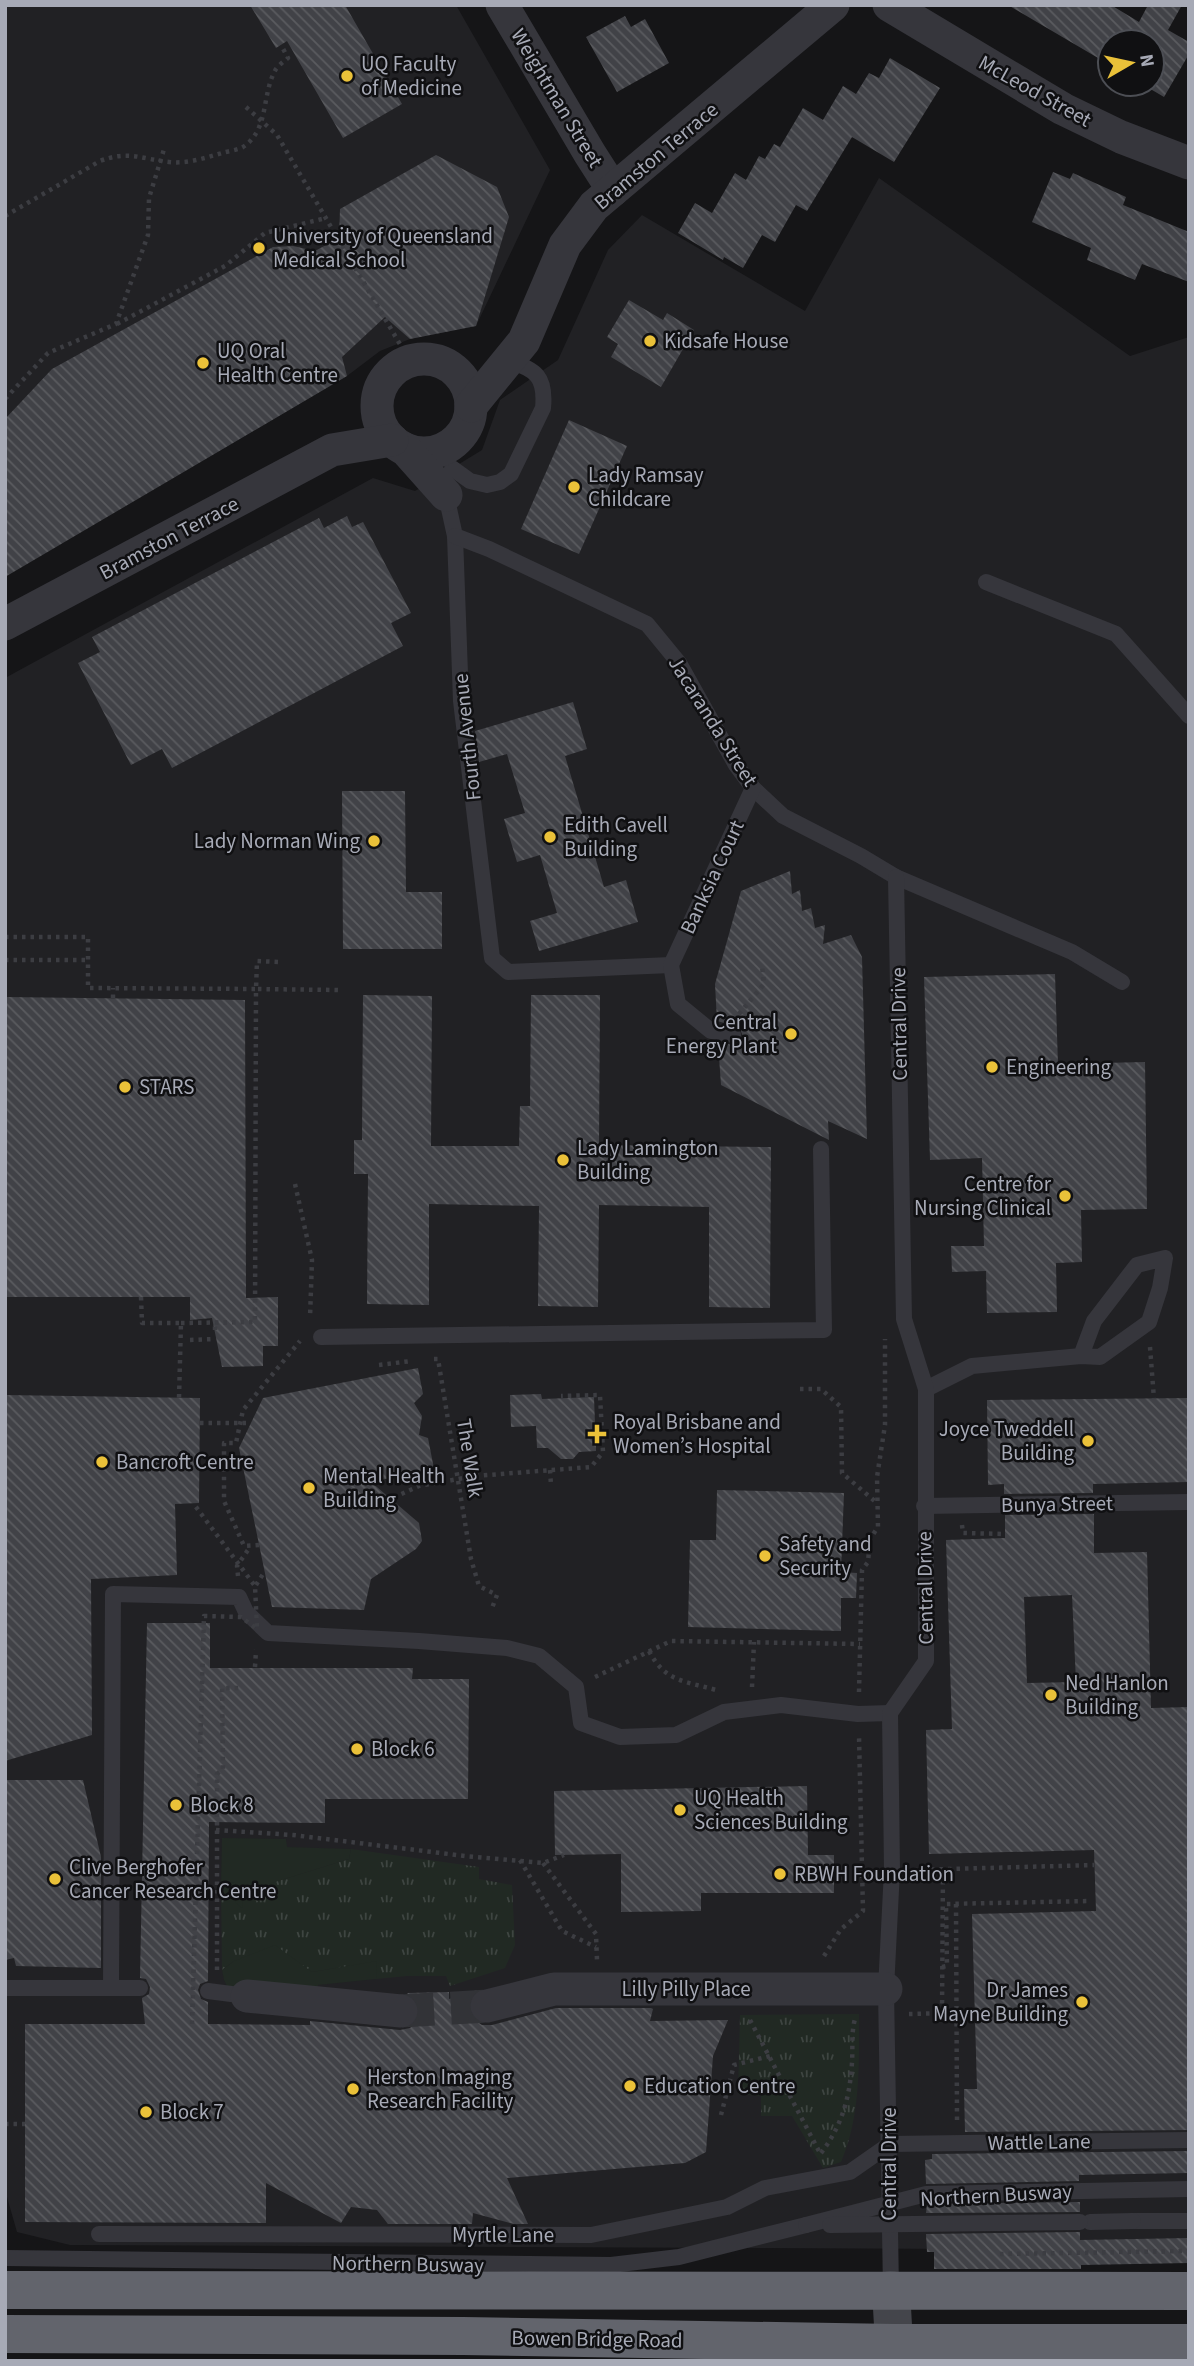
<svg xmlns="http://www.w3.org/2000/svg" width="1194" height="2366" viewBox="0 0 1194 2366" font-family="'Source Sans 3',sans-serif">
<defs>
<pattern id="grass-tufts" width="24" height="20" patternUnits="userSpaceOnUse" patternTransform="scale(1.75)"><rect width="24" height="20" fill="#212923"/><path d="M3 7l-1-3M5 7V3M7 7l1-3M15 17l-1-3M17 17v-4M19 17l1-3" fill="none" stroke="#3e4541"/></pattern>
<pattern id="building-back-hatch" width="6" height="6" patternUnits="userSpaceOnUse" patternTransform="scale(1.75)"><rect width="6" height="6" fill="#414247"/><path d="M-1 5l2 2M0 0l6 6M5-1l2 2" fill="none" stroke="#5a5b5f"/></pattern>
</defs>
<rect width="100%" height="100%" fill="#151517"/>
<g fill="#212124">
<path d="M5,5H456L550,170L476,326L410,339L380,351L347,376L5,576Z"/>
<path d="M879,178L1130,356L1189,337V2250L70,2245L17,2232L5,2190V678L373,478L415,491L482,450L500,400L558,360L608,250L642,215L805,311Z"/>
</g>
<g fill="url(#grass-tufts)">
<path d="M351,1849L479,1867V1879L512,1885L515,1945L505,1968L450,1986L446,1976H407L376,1979V1962L312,1972L234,1961L222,1970L221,1882L235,1883L236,1902L242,1907V1892L349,1859Z"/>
<path d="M859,2014C859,2063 861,2116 841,2162L823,2168L792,2116H761V2096L738,2094L740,2015Z"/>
</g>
<g fill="#212923">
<path d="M222,1838L286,1839L287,1847L351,1849L349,1859L243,1892L242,1908L236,1903L235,1883L221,1882Z"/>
<path d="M275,1945L312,1972L377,1961L376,1979L318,1985L316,2001L235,2003L224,1980L222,1970L234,1961Z"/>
</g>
<g fill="url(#building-back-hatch)" fill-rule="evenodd">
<path d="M250,5H345L402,104L343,138L287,41L276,48Z"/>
<path d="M1008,5H1111L1139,22L1148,5H1182L1168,30L1189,42V54L1164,97L1142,84H1152V42H1110V65Z"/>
<path d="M625,16L631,27L645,19L669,63L617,92L586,37Z"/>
<path d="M890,58L940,88L894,162L852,137L807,211L796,205L775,242L762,235L743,268L724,257L723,260L678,233L695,203L712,213L735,173L746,180L759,156L765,159L774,144L780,147L803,108L823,120L843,86L856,94L869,73L879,78Z"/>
<path d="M436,155L497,187L509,217L476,326L410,339L385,317L342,357L347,376L5,577V419L52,369L273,247L293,246L315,251L339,238L340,209Z"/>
<path d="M1053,172L1070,179L1073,173L1126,197L1123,205L1189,232V282L1142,264L1135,280L1087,260L1091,248L1032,222Z"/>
<path d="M629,300L663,320L667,313L694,330L661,387L611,357L618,344L607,337Z"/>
<path d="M569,420L627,446L579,554L521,529Z"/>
<path d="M347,516L352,527L363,522L411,613L391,623L403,646L172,768L162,749L131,765L78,663L100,652L92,637L319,518L324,528Z"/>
<path d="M573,702L587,749L565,756L604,887L626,880L638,922L539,951L530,921L557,913L540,855L517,862L504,819L525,813L507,754L479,762L475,731Z"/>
<path d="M342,791H405L406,892H442V949H343Z"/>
<path d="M790,871L792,894L800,890L802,911L811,908L815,928L825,925L823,944L851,935L862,957L867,1139L828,1121L829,1140L721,1085L718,1043L736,1045L740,1042L743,1036L739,1027L717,1021L715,984L741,891Z"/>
<path d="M1055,974L1058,1064L1145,1062L1147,1209L1081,1210L1082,1262L1056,1263L1057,1312L987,1313L986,1271L952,1272L951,1246H984L982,1158L930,1160L924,977Z"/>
<path d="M363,995L432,996L431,1146H519L520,1106H530L531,995H600L599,1145L771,1147L770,1308L709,1307V1207L599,1205L598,1307L538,1306L539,1206L429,1204V1305L367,1304L368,1174H354V1140H362Z"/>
<path d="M5,997L245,1000L246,1298L278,1297V1346H263V1366L222,1367L212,1318L190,1320V1297H5Z"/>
<path d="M418,1368L423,1394L414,1403L422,1416L419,1435L428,1438L434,1469L371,1482L419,1523L422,1541L416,1549L371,1579L364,1610L272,1607L239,1448L263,1398Z"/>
<path d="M541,1394L542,1399L594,1397L596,1451L579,1452L573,1459H561L548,1448H537L536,1426L511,1427L510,1395Z"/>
<path d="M5,1395L200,1398L199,1503L175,1504L177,1575L91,1579L92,1735L5,1761Z"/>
<path d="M1189,1398V1482L1093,1484V1493L1004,1494V1484L988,1485L987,1400Z"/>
<path d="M717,1490L844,1493L841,1572L857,1573L856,1598H841V1631L688,1627L690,1540H716Z"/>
<path d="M1094,1514V1553L1147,1552L1151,1708L1189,1707V2130L965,2132L964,2089H977L972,1914L1096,1911L1094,1850L929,1854L926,1730L952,1729L946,1540L1005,1538V1515ZM1072,1595L1076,1682L1027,1683L1024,1597Z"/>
<path d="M147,1623H210V1668H413L412,1679H469L468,1799H325V1823L209,1822L208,1981L200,1984L198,1990L201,1999L208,2002V2024L310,2025V2021L400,2030L410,2028L417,2022L420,2014L418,2002L407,1993L449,1992V1999L477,1990L469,2000L468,2010L473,2019L482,2025H492L556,2008H651L653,2009L650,2021L728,2020L713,2056L706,2152L685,2163L507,2178L528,2224H514L473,2213L472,2224H388L377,2210L351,2207L341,2223L266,2183V2223L25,2222V2024H145L142,1998L149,1994L150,1987L146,1979L140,1978Z"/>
<path d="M5,1780H83L101,1857V1968L16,1966L14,1958L5,1960Z"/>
<path d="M807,1786L808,1855H834V1893H701V1911L621,1912V1854L555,1855L554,1791Z"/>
<path d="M1189,2151V2173L1079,2175V2181L926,2184L925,2160L932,2159V2154Z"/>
<path d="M1080,2202V2212L926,2213L927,2204Z"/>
<path d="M1080,2232V2240L1189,2238V2263L1081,2265V2269H934V2252H927L926,2234Z"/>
</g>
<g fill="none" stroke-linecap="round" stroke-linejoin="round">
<path stroke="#323337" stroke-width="33" stroke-dasharray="33 17" stroke-linecap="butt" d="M401,2011L487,2006"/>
<g stroke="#3c3d42" stroke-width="4.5" stroke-dasharray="3.5 5" stroke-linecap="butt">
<path d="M246,107L277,135L401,346"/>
<path d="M5,216L100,161C129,150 141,159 169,162C187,164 205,158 222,153C228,151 238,150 243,147C270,129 261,94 276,69C279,65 284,61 288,58L281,45"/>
<path d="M117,324L225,266L265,233L326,218"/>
<path d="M5,399L48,353L116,324L148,235L149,198L165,146"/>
<path d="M5,937H88V988L256,989L255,1322L181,1323"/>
<path d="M5,960H88"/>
<path d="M278,962L257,961L256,989L338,990"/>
<path d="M113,998V988"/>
<path d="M739,1014L764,984L762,966"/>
<path d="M295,1184L312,1260L310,1318"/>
<path d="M141,1297L142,1323H181L179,1398"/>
<path d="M215,1330V1322"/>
<path d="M190,1340L215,1339"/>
<path d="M1150,1347L1154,1399"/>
<path d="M434,1359H438L471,1559L479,1586L497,1595L492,1608"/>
<path d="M379,1365L411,1361"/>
<path d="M800,1389H821L841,1407L842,1473L877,1503"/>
<path d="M550,1470L551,1485"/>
<path d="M386,1501L419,1486L475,1476L591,1467L603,1452L600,1395L561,1396"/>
<path d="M962,1525L963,1533L1005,1534"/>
<path d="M259,1545L244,1546L224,1501V1443H236L243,1410L300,1341"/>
<path d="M238,1576L237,1566L250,1547"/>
<path d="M256,1585L265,1571"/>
<path d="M649,1651C665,1682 685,1681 716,1690"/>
<path d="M255,1667L256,1650"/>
<path d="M595,1677L671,1641L860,1644"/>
<path d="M752,1687L754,1642"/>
<path d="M859,1692L862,1570L868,1562L870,1539L878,1527L877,1477L885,1425V1339"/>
<path d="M216,1830L293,1835L465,1856L543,1863L564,1855"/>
<path d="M520,1860L562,1931L596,1947"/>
<path d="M543,1863L596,1934L597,1960"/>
<path d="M914,1870L1094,1865"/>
<path d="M956,1904L957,2120"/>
<path d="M824,1956L841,1929L863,1911L859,1736"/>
<path d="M942,1967L947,1966L946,1904L1089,1901"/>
<path d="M217,1970V1774L223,1769L222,1688H241"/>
<path d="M909,2014L942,2013L943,1869"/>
<path d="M750,2020L821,2155"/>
<path d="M721,2115L734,2065L770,2056"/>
<path d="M5,2124H25"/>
<path d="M821,2153C842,2126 850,2097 852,2062C853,2048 851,2033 855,2019"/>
<path d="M1000,2254L1189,2251"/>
</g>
<g stroke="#36363c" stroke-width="16">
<path d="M452,468L470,481L487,485L500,482L511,474L543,408C546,377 536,369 508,361"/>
<path d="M446,495L455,536L461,701L492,958L508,972L671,965"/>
<path d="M455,536L489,549L647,624L679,663L736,765L753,788L783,816L861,856L896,877L1072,952L1122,982"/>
<path d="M986,582L1116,634L1189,716"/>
<path d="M733,1035L711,1031L678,1004L671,965L753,788"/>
<path d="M321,1337L824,1330L821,1149"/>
<path d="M926,1389L972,1366L1081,1356L1100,1357L1149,1322L1160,1288L1165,1258L1137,1265L1094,1321L1081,1356"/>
<path d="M924,1506L1189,1502"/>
<path d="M111,1987L113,1594L239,1597L246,1612L268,1633L419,1641L507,1648L539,1656L576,1687L581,1723L620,1737L676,1735L724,1712L781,1705L858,1714L890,1713"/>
<path d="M5,1988H140"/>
<path d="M208,1991L247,1996"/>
<path d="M890,2144L1189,2140"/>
<path d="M1133,2221H1189"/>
<path d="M99,2234L591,2235L727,2207L765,2188L850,2172L890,2144"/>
<path d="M5,2258L611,2265L679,2257L806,2225"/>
<path d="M891,2290L886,1989L892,1870L890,1713L926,1661V1389L904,1319L896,877"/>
</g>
<g stroke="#36363c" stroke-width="33">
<path d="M502,5L590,154L613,190"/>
<path d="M889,5L1063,109L1121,137L1189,163"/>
<circle cx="424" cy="406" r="47"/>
<path d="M471,406L524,341L565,245L594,206L833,5"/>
<path d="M405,449L446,495"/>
<path d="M5,624L332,450L392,440"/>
<path d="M247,1996L401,2011"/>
<path d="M487,2006L554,1989H886"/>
</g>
<path stroke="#44454b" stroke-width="38" d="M891,2290L895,2361"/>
<g stroke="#62646c" stroke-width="38">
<path d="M5,2290L1189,2291"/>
<path d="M5,2334L463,2336L895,2343H1189"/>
</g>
<g stroke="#3c3d42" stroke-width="4.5" stroke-dasharray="3.5 5" stroke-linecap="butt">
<path d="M200,1423H251"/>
<path d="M192,2024L204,1616L241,1617L257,1629L255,1586L193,1503"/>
</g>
<g stroke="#36363c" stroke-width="16">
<path d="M1090,2222L1133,2221"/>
<path d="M806,2225L926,2194L1189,2189"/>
<path d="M830,2225L1080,2222"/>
</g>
</g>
<g fill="#eac139" stroke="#101012" stroke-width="2.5">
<circle cx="347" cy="76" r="7"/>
<circle cx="259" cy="248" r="7"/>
<circle cx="650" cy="341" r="7"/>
<circle cx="203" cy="363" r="7"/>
<circle cx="574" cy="487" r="7"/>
<circle cx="550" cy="837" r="7"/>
<circle cx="374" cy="841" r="7"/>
<circle cx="791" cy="1034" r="7"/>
<circle cx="992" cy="1067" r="7"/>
<circle cx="125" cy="1087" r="7"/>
<circle cx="563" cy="1160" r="7"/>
<circle cx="1065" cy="1196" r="7"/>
<path d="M593.5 1423.5h7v7h7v7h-7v7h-7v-7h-7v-7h7z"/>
<circle cx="1088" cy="1441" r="7"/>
<circle cx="102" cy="1462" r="7"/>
<circle cx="309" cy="1488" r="7"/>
<circle cx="765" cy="1556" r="7"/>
<circle cx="1051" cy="1695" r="7"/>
<circle cx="357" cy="1749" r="7"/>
<circle cx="176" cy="1805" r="7"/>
<circle cx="680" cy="1810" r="7"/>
<circle cx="780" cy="1874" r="7"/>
<circle cx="55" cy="1879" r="7"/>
<circle cx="1082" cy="2002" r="7"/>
<circle cx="630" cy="2086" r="7"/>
<circle cx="353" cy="2089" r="7"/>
<circle cx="146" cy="2112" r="7"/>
</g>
<g text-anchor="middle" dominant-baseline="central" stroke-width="5" stroke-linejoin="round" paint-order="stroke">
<g font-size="21" fill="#a7aab6" stroke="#101012" text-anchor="start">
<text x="361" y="64">UQ Faculty<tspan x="361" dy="24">of Medicine</tspan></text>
<text x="273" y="236">University of Queensland<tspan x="273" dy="24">Medical School</tspan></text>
<text x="664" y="341">Kidsafe House</text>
<text x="217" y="351">UQ Oral<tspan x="217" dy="24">Health Centre</tspan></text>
<text x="588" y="475">Lady Ramsay<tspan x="588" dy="24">Childcare</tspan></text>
<text x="564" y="825">Edith Cavell<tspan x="564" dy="24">Building</tspan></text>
<text x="360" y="841" text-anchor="end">Lady Norman Wing</text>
<text x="777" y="1022" text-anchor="end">Central<tspan x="777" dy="24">Energy Plant</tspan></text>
<text x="1006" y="1067">Engineering</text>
<text x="139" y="1087">STARS</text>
<text x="577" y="1148">Lady Lamington<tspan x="577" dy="24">Building</tspan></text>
<text x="1051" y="1184" text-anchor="end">Centre for<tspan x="1051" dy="24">Nursing Clinical</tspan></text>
<text x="613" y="1422">Royal Brisbane and<tspan x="613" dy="24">Women’s Hospital</tspan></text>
<text x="1074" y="1429" text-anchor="end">Joyce Tweddell<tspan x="1074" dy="24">Building</tspan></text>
<text x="116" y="1462">Bancroft Centre</text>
<text x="323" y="1476">Mental Health<tspan x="323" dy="24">Building</tspan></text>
<text x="779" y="1544">Safety and<tspan x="779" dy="24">Security</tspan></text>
<text x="1065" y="1683">Ned Hanlon<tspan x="1065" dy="24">Building</tspan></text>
<text x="371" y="1749">Block 6</text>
<text x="694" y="1798">UQ Health<tspan x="694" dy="24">Sciences Building</tspan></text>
<text x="190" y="1805">Block 8</text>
<text x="69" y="1867">Clive Berghofer<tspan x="69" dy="24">Cancer Research Centre</tspan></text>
<text x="794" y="1874">RBWH Foundation</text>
<text x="1068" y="1990" text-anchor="end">Dr James<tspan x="1068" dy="24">Mayne Building</tspan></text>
<text x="367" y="2077">Herston Imaging<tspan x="367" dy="24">Research Facility</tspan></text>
<text x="644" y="2086">Education Centre</text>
<text x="160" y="2112">Block 7</text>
</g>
<g font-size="21" fill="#a7aab6" stroke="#101012">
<text transform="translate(1035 91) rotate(29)">McLeod Street</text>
<text transform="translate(557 98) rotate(59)">Weightman Street</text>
<text transform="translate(656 156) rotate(-40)">Bramston Terrace</text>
<text transform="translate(169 538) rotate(-28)">Bramston Terrace</text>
<text transform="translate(713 721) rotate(58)">Jacaranda Street</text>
<text transform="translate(467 737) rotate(-96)">Fourth Avenue</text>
<text transform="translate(712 877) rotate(-65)">Banksia Court</text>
<text transform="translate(899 1024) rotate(-91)">Central Drive</text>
<text transform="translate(470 1458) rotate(81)">The Walk</text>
<text transform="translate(1057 1504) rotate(-1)">Bunya Street</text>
<text transform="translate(925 1588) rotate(-91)">Central Drive</text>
<text x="686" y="1989">Lilly Pilly Place</text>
<text transform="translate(1039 2142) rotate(-1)">Wattle Lane</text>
<text transform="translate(889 2164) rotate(-90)">Central Drive</text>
<text transform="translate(996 2195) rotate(-3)">Northern Busway</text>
<text x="503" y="2235">Myrtle Lane</text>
<text transform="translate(408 2264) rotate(1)">Northern Busway</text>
<text transform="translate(597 2339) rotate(1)">Bowen Bridge Road</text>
</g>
</g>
<rect width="1194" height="2366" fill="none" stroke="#a7aab6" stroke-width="14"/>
<g transform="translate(1131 63) rotate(81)"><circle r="33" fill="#101012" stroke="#4c4e54" stroke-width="2"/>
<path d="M0-5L12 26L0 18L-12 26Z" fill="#eac139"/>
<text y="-10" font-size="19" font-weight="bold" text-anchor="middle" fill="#a7aab6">N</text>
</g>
</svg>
